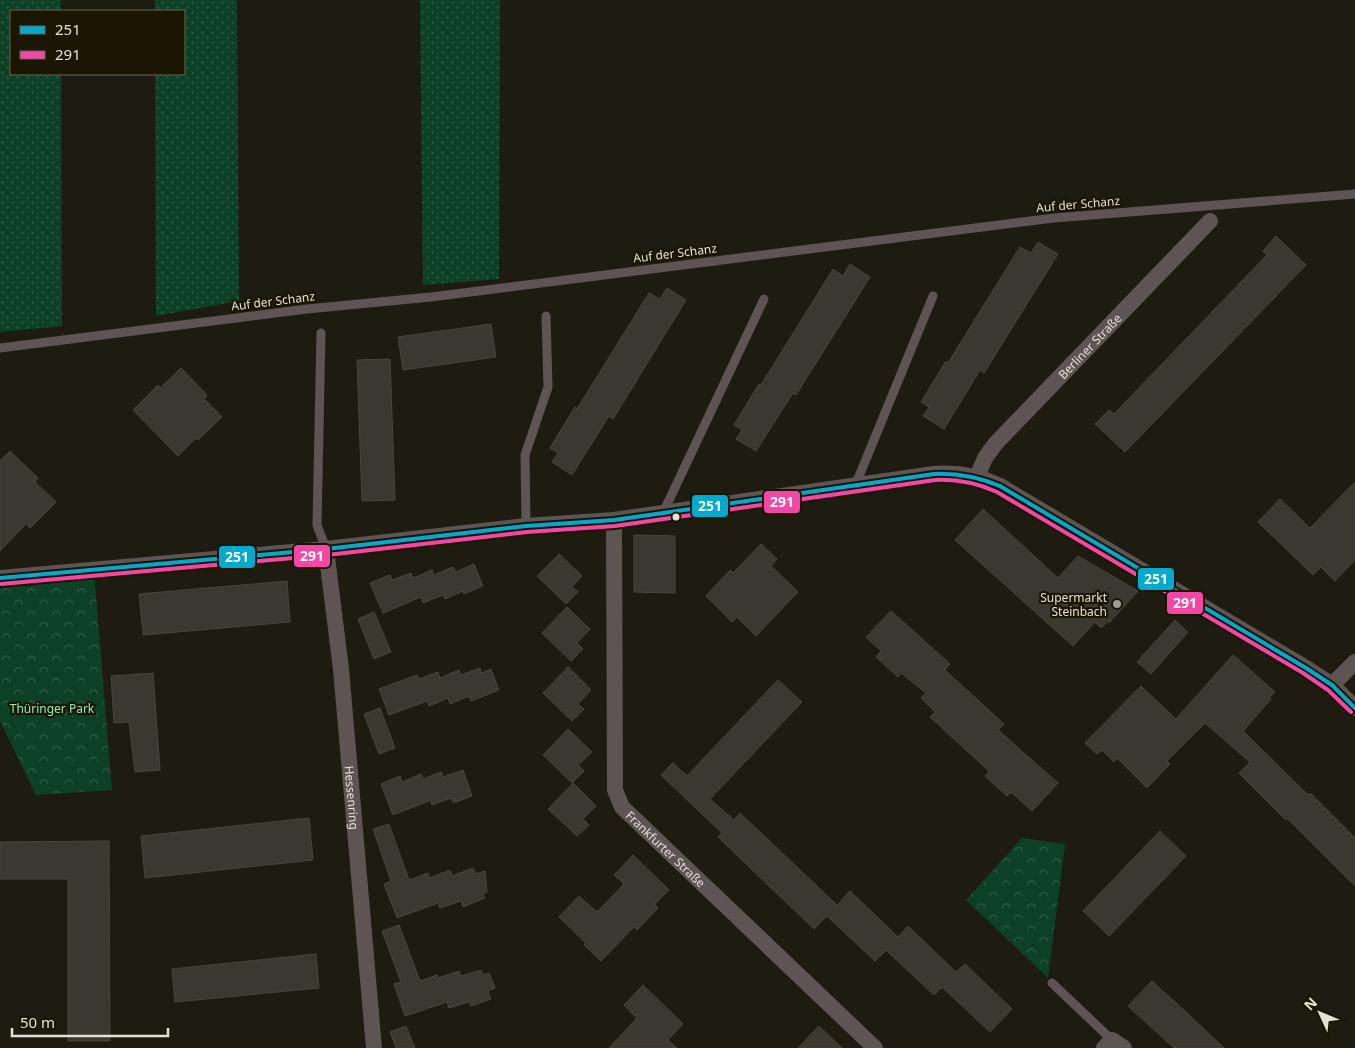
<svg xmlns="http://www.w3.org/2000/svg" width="1355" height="1048" viewBox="0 0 1355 1048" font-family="'Noto Sans',sans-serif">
<defs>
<pattern id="grass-dots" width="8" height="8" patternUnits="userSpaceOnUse" patternTransform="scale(1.25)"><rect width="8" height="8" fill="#0c4126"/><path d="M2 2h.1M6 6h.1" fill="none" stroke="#2f5c45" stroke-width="1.8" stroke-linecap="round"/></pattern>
<pattern id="park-crowns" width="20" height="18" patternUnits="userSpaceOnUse" patternTransform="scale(1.25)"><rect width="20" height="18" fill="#0c4126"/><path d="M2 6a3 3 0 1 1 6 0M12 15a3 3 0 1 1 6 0" fill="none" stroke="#2f5c45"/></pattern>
</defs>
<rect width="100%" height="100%" fill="#1e1c11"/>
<g fill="url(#grass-dots)">
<path d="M0,0H61V11H11V74H61L62,326L0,332Z"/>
<path d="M155,0H237L239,301L156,316L155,74H184V11H155Z"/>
<path d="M420,0H500L499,279L423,285Z"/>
</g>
<g fill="url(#park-crowns)">
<path d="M94,572L112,790L36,795L0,721V580Z"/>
<path d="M1022,838L1065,844L1048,978L966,900Z"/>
</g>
<g fill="#3b392f" stroke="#48463d">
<path d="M1276,236L1306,265L1125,452L1095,424L1109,410L1114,414L1187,338L1267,255L1263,251Z"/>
<path d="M1038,242L1058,254L984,373L980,370L944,429L923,416L929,407L921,402L946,361L948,363L1020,247L1031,253Z"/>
<path d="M850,264L870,277L796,395L793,393L756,451L736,439L742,430L734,425L759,384L761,385L833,269L843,276Z"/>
<path d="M667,288L686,300L613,419L609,416L572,475L552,462L558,453L550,448L575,407L577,409L649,293L660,299Z"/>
<path d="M491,324L496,357L403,370L398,337Z"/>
<path d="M390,359L395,500L362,501L357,360Z"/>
<path d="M181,368L207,395L204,399L222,417L198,440L196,438L178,456L133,410L158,385L160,388Z"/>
<path d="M10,451L38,478L35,482L56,502L30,528L26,524L0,551V461Z"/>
<path d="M1355,482V560L1335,581L1321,567L1313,575L1258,522L1280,499L1310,528Z"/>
<path d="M983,509L1058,578L1078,556L1138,591L1109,623L1108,621L1101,628L1095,622L1073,646L955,540Z"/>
<path d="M634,535L675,536V593L634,592Z"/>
<path d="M761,544L777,559L771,566L798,592L756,636L737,617L732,622L706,596L730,570L733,573Z"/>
<path d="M559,554L582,576L572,587L578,592L566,604L537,576Z"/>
<path d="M474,564L483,586L464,594L463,591L445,599L443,595L423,603L421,597L383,613L370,583L390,575L392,580L411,573L413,578L432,570L434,575L453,567L456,572Z"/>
<path d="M287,581L290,622L143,635L139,594Z"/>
<path d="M567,607L590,629L577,643L583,649L571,661L542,633Z"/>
<path d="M891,611L950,664L945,670L1004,724L998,730L1058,783L1032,811L1011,792L1007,796L985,776L989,771L930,717L935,712L921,698L926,693L901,673L898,677L876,657L881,651L866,637Z"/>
<path d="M374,612L391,652L374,659L358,619Z"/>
<path d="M1175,620L1188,632L1151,674L1137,662Z"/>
<path d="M1233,655L1275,692L1269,698L1271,699L1243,731L1308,795L1310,793L1355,838V886L1287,818L1286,820L1239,773L1250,762L1205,723L1167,761L1170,764L1147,788L1117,758L1114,762L1102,750L1097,754L1085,743L1141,686L1176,719Z"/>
<path d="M568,667L591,690L578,704L584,709L572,721L543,693Z"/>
<path d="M480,668L481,673L491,669L499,690L471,701L469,696L450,704L448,698L429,706L427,701L389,715L379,689L417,675L419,679L438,672L440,678L459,670L461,675Z"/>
<path d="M153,673L160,770L135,772L129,722L114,723L111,676Z"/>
<path d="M778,680L802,702L710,799L734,820L740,813L837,905L850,891L898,937L908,926L956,972L965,964L1012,1009L990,1032L942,987L934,995L886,950L875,961L827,916L814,929L718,837L722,833L661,775L673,763L687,776Z"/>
<path d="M380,708L395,748L379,754L364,714Z"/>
<path d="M568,729L592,752L578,765L584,771L572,783L543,755Z"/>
<path d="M463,770L472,796L454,803L451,798L432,805L431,800L393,815L381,784L400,776L402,782L421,774L423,779L441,772L443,777Z"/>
<path d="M573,783L596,806L583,819L589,825L577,836L548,809Z"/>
<path d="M309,818L313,860L145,878L141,836Z"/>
<path d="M389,824L409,880L428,873L429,878L450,870L452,876L473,868L476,874L485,871L487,892L483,894L485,898L463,907L461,901L440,908L438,903L397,918L384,884L391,881L373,829Z"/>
<path d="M1160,831L1186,856L1109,936L1083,911Z"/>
<path d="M109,841L110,1041H68V879H0V842Z"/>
<path d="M633,855L669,890L655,904L658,908L637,930L634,927L601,961L584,945L586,943L559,917L579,896L597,912L624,884L614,875Z"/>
<path d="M399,925L420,981L437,975L438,978L459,971L461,976L481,970L483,975L489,973L495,988L488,991L491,999L471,1006L469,1002L449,1008L447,1002L405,1016L394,984L401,982L382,931Z"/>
<path d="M316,954L319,988L175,1002L172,969Z"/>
<path d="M1152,981L1188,1014L1224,1048H1174L1128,1006Z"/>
<path d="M643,985L683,1024L668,1040L677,1048H609L637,1018L624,1005Z"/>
<path d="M406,1026L415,1048H396L390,1032Z"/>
<path d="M819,1026L842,1048H798Z"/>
</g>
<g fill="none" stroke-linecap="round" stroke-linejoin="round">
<g stroke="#5d5453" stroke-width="9">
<path d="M321,333L317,525L326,549"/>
<path d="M0,348L307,309L431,297L1054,218L1355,194"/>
<path d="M855,486L933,296"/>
<path d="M663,513L764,299"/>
<path d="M526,526L525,455L548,387L546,316"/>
<path d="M1052,983L1112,1040"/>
</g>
<g stroke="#5d5453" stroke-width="16">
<path id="s1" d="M977,477L985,458L996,443L1210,221"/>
<path id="s2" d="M614,520L615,790L622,807L875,1048"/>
<path id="s3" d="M326,549L341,669L374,1048"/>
<path d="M0,578L326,549L526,526L614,520L934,474C958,472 979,476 1000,486L1306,668L1332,685L1355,708"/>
<path d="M1332,685L1355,662"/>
<path d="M1104,1048L1112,1040L1124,1048"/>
</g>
<g stroke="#1a1603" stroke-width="8">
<path id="bus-1" d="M0,578L326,549L526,526L614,520L934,474C957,473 978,477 1000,486L1306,668L1332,685L1355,708"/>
</g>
<g stroke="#1a1603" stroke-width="8">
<path id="bus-2" d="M1,584L327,555L527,532L615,526L935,480C957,479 977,483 997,492L1303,673L1328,690L1351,712"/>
</g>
<use href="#bus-1" stroke="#00a9ce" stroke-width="4"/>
<use href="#bus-2" stroke="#f346a5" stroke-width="4"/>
</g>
<circle fill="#e4e1d4" stroke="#1a1603" stroke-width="2" cx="676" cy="517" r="4.5"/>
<circle fill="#9f9c90" stroke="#1a1603" stroke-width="2" cx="1117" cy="604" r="5"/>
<g text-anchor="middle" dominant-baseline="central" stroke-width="4.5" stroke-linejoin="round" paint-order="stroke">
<g font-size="12" fill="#e4e1d4" stroke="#1a1603">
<text transform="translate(1078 204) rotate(-5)">Auf der Schanz</text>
<text transform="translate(675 253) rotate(-7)">Auf der Schanz</text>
<text transform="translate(273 301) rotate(-7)">Auf der Schanz</text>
<text stroke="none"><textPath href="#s1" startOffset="174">Berliner Straße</textPath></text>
<text stroke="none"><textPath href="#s3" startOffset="250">Hessenring</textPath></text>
<text stroke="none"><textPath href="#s2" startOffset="349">Frankfurter Straße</textPath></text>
</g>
<g font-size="12" fill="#e4e1d4" stroke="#1a1603" text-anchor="end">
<text x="1107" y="597">Supermarkt<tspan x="1107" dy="14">Steinbach</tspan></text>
</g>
<g font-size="12" fill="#90ecb4" stroke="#1a1603">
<text x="52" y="708">Thüringer Park</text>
</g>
</g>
<g stroke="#1a1603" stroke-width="2">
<rect x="763" y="490" width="38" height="24" rx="5" fill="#f346a5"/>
<rect x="691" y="494" width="38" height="24" rx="5" fill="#00a9ce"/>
<rect x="293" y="544" width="38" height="24" rx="5" fill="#f346a5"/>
<rect x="218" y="545" width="38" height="24" rx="5" fill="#00a9ce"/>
<rect x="1137" y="567" width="38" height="24" rx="5" fill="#00a9ce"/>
<rect x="1166" y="591" width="38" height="24" rx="5" fill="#f346a5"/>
</g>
<g font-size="14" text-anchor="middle" font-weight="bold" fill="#fff">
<text x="782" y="507">291</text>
<text x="710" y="511">251</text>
<text x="312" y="561">291</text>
<text x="237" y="562">251</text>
<text x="1156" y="584">251</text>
<text x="1185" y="608">291</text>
</g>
<rect x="10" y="10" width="175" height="65" fill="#1a1603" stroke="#6b6757"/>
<rect x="20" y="26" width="25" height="8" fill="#00a9ce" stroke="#6b6757"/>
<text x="55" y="35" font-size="15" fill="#e4e1d4">251</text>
<rect x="20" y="51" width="25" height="8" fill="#f346a5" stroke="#6b6757"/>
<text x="55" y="60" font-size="15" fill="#e4e1d4">291</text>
<g transform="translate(1320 1013) rotate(314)" stroke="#1a1603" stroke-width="4" paint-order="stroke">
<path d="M0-4L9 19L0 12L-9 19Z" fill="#e4e1d4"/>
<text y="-8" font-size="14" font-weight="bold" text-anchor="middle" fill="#e4e1d4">N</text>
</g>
<path d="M12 1028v8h156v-8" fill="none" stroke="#e4e1d4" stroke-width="2.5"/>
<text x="20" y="1028" font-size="15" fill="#e4e1d4" stroke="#1a1603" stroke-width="4" paint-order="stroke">50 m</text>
</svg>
